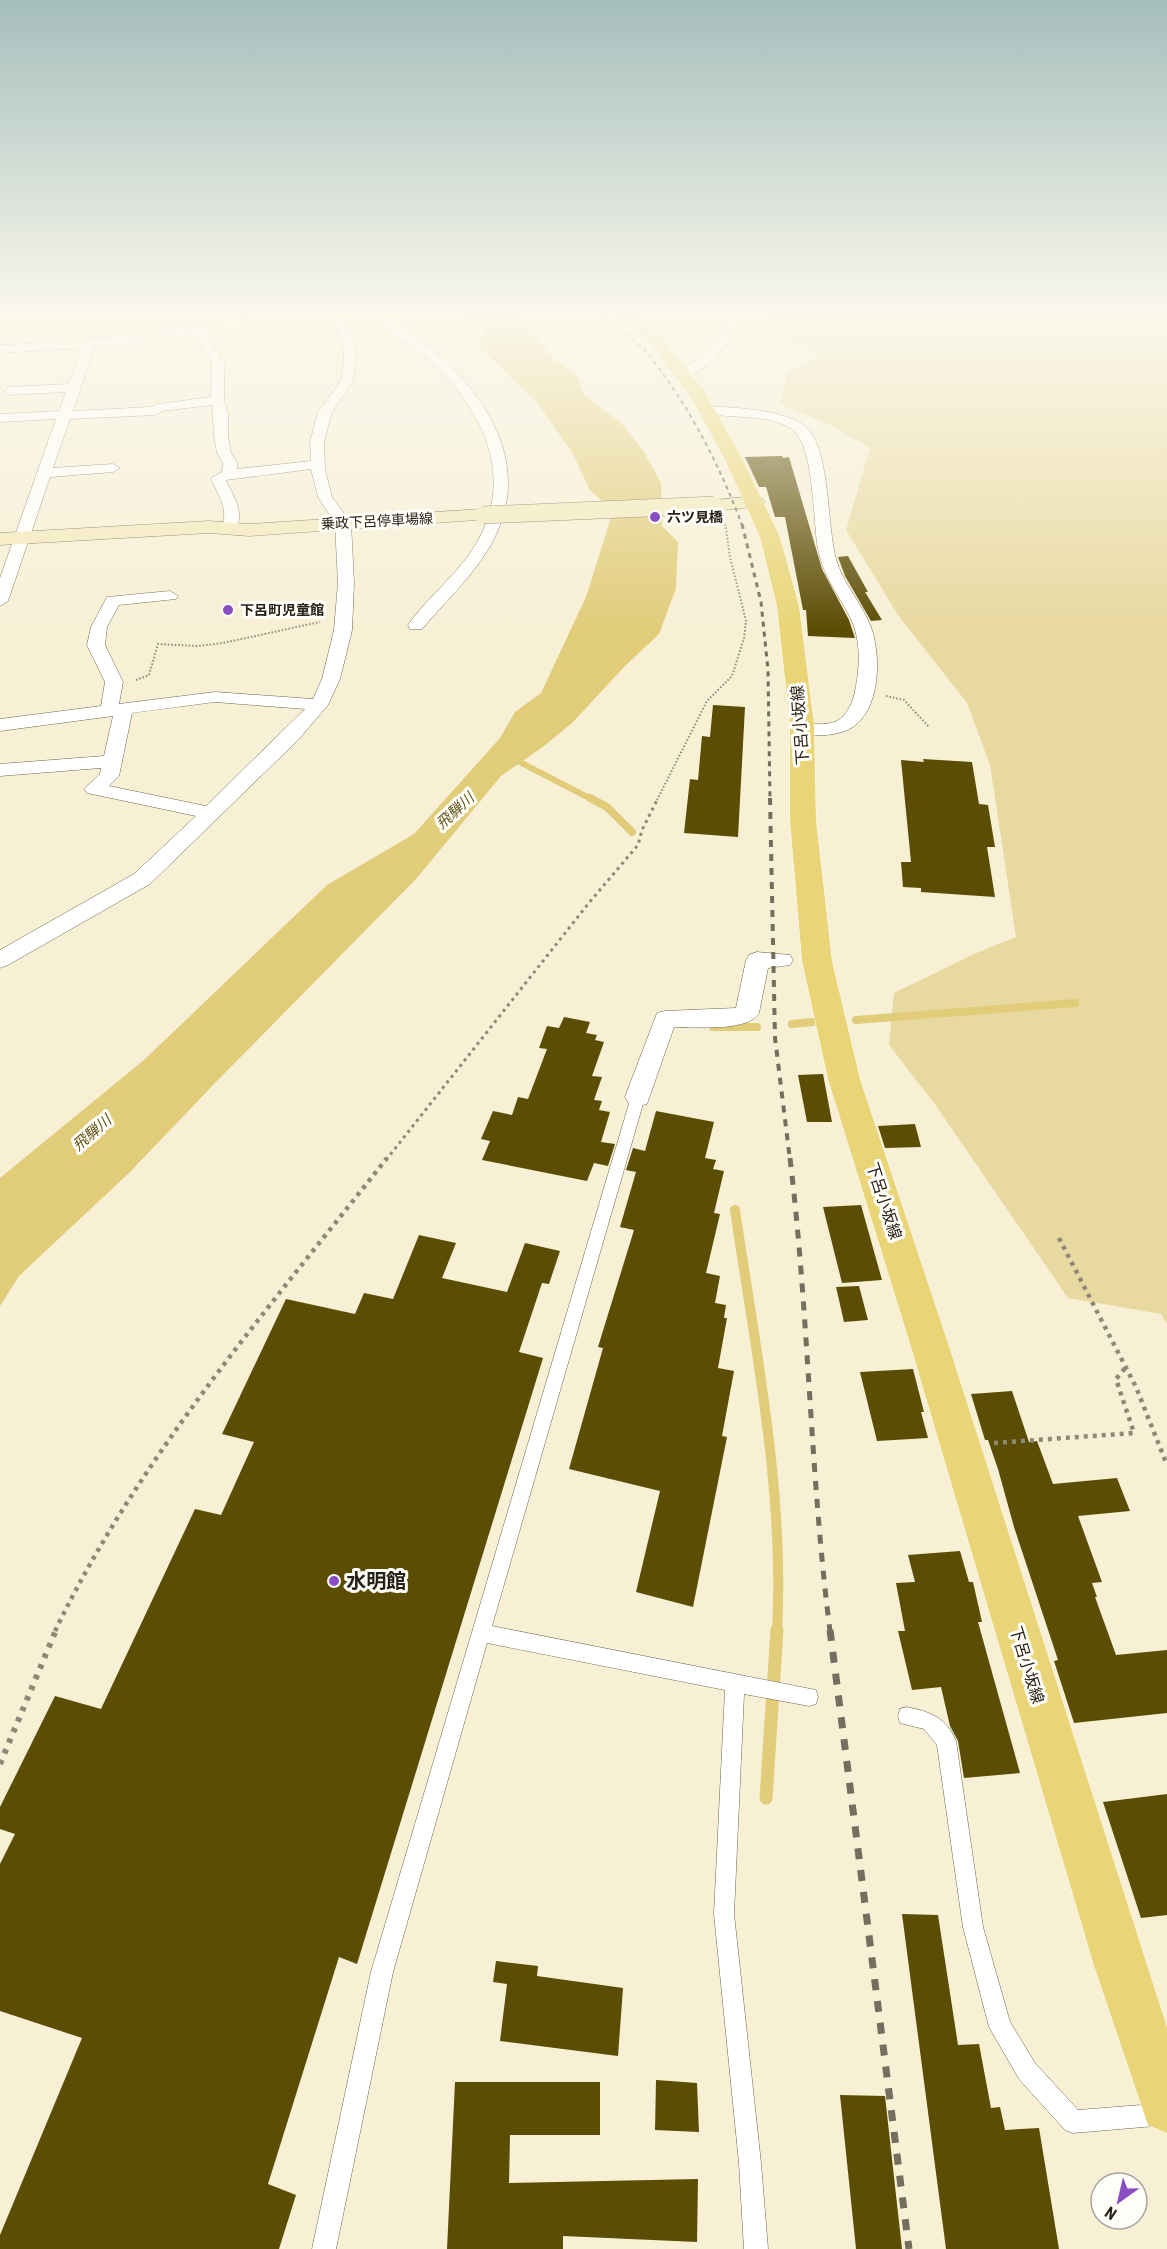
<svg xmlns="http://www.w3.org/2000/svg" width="1167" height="2249" viewBox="0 0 1167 2249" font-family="'Roboto Condensed','Noto Sans JP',sans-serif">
<rect width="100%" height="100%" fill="#f7f0d5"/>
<path fill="#e8d9a0" d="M765,315H1167V1324L1161,1314L1068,1298L934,1103L889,1045L894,993L974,954L1016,937L990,765L967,703L898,615L846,530L870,448L830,425L780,404L787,374L821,355L782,336Z"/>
<path fill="#e1cc7a" d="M465,315H514L543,345L555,360L577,374L584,394L622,424L644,452L661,483L662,526L678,542L676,588L659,634L624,667L573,722L544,746L501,776L416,879L215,1083L130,1172L19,1276L0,1306V1178L144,1060L327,885L414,834L500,738L515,712L541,693L586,597L613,511L590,490L573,454L536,401L478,346L486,327Z"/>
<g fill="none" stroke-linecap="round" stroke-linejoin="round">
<path stroke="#e1cc7a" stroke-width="6" d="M512,758L593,800"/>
<g stroke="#e1cc7a" stroke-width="8">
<path d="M590,798L607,807L632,832"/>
<path d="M856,1020L1075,1003"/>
<path d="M792,1024L813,1022"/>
<path d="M713,1027H757"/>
</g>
<path stroke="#e1cc7a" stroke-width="10" d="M735,1210C755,1347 785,1493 777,1631"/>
<path stroke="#e1cc7a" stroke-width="13" d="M766,1798L777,1630"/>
</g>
<g fill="#5c4d05">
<path d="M782,456L783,458L789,457L822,569L849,620L855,638L808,636L806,610H803L785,517H775L766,487H759L745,457Z"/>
<path d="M848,556L868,592H865L882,620L871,621L845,576L838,557Z"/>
<path d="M713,705L745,707L738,837L684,833L690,779L698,780L702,736L710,737Z"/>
<path d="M923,759L972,762L979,804L988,805L995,847H987L995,897L921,892V888L903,887L901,862H911L901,760L924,762Z"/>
<path d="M564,1017L590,1022L586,1033L597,1035L595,1040L604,1042L592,1076L602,1077L594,1100L602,1101L599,1110L610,1112L601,1142L615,1144L608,1166L594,1163L587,1181L482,1160L490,1141L481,1139L493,1111L512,1115L518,1097L528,1099L547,1049L539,1048L547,1026L559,1028Z"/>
<path d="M823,1074L832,1122H807L798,1075Z"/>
<path d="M656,1111L714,1122L705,1158L716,1160L713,1169L724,1171L714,1213L720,1214L706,1273L720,1276L715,1303L726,1305L724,1318H727L718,1368L734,1371L722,1436L727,1437L693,1607L636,1592L660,1491L569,1469L603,1348L598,1347L634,1230L620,1227L636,1172L626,1170L633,1148L645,1151Z"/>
<path d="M915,1124L921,1147L885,1148L878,1126Z"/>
<path d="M861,1205L882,1280L842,1283L823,1207Z"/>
<path d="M419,1235L456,1243L442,1278L507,1292L525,1243L560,1251L549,1284L542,1283L519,1352L543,1358L357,1964L339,1957L268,2184L296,2195L279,2249H0V2235L82,2038L0,2011V1864L15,1834L0,1829V1807L55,1696L101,1709L195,1509L221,1515L254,1442L222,1434L286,1299L355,1314L364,1293L393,1299Z"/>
<path d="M859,1286L868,1320L844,1322L836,1287Z"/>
<path d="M913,1369L924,1412H921L928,1438L877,1441L860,1372Z"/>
<path d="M1012,1391L1029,1442L1037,1441L1053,1484L1117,1478L1130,1511L1078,1516L1102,1582L1092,1583L1097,1597H1095L1116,1655L1167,1650V1713L1074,1723L1054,1661L1058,1660L1014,1527L998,1469L988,1440H985L971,1394Z"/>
<path d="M960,1551L969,1582H973L982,1622H978L1020,1773L964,1778L958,1741L950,1726L941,1687L912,1690L898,1631H905L896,1583L915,1582L908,1555Z"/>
<path d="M1167,1794V1915L1141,1918L1103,1802Z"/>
<path d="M902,1914L938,1915L958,2045L979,2044L991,2108L1000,2107L1005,2130L1039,2128L1059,2249H946Z"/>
<path d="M496,1961L538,1966L537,1976L623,1988L618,2056L500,2041L507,1984L493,1982Z"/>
<path d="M656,2080L697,2083L699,2132L655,2130Z"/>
<path d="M455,2082H600V2135H510L509,2183L698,2179L697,2242L563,2236V2249H447Z"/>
<path d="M840,2095L885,2096L902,2249H856Z"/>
</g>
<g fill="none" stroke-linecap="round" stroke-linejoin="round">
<g stroke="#6c654e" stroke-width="1">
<g id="lane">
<path d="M638,1092L645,1097L492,1626L816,1690L818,1697L816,1704L809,1706L744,1694L734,1914L761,2163L768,2249H744L739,2163L714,1914L725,1690L487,1643L393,1972L336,2249H312L371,1972L631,1097Z"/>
<path d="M907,1707C930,1712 946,1717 956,1741L983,1927L1010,2022L1035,2063L1078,2110L1167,2103V2125L1073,2133L1065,2130L1019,2079L989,2027L963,1927L937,1745L924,1729L900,1723L898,1716L900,1709Z"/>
</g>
</g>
<g stroke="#6c654e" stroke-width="1">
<g id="street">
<path d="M281,315H312L306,318L206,332L224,363V399L228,415V436L231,453L237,463V469L311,461L310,442L318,412L341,381L344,360L343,342L330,315H342L355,342L356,360L353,381L332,412L324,442L325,470L332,497L351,523L354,583L352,630L340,679L328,705L298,740L150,884L8,965L0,968V950L134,874L196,816L87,793L84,789L100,774L101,768L0,776V764L104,756L113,716L0,731V719L101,706L105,682L87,645L91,627L107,597L170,591L178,596L176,599L119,605L107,627L105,645L123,682L119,704L215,692L313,699L322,679L334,630L338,583L335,523L318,497L311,469L226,480C234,498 246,513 234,532H224L221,529C230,510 218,496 211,478L222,472L223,463L217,453L214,436L212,405L162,411L155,415L70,419L53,468L113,464L120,468L113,472L50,477L8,601L0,606V578L56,419L0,422V414L59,411L66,392L10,395L4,391L10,387L69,384L81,348L0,353V345L72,342ZM195,333L212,363L211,397L158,404L151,407L73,411L94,347ZM215,702L305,709L206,806L109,786L119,776L132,713Z"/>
<path d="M370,315C374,315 380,314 384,315C397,319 431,348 442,358C498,410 531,477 489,548C471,578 445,602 422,629H410L408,625C425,600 450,581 468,556C517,488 490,419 435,365C416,346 386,332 370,315Z"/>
<path d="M715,315H727L736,324C731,343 700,381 679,377L677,374L679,371C698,361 718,347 724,325Z"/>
<path d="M708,406C734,408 791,409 809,430C830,455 827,525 836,559C843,584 862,603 871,627C881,655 880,702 858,723C843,737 814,737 796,733L794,729L796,725C809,722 825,727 837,721C848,714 853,702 855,691C860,667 861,641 851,619C839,595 823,576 818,549C813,521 814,453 796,433C778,413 728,419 703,413L701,410Z"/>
<path d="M757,952L790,955L793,960L790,965L768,968L759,1013C748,1032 695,1027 674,1027L647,1104L638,1106L629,1104L625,1097L657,1013L665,1011L736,1008L746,960L749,955Z"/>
</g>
</g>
<g stroke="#6c654e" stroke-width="1">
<g id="secondary">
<path d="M755,496L762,498L765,502L762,506L714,511L707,509L704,505L707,501Z"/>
<path d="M483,509L490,511L493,515L490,519L249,536L209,533L0,545V533L209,521L249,524Z"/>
</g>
</g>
<g stroke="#fff" stroke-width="1">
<path id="primary" d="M615,315H631L659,336L703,389L743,460L780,537L799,606L814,724L816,820L832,961L860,1079L946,1337L1167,2027V2133L1148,2125L1094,1966L908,1337L828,1079L802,961L790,820V724L777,606L760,537L725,460L689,394L649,342Z"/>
</g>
<g stroke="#8e8976" stroke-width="2" stroke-dasharray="1.5 2" stroke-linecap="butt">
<path d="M136,680L149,675L158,644L198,646L223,643L320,622"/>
<path d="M886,696L904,700L929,727"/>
<path d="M657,800L707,701L732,676L744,638L746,621L730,557L725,523"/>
</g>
<path stroke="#8e8976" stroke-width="3" stroke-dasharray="3 4" stroke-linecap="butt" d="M386,1160L588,904L638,845L642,830L658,798"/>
<g stroke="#8e8976" stroke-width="4.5" stroke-dasharray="4 5" stroke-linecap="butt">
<path d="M1059,1238L1136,1387L1167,1465"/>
<path d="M994,1443L1134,1433L1116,1379L1126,1367"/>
<path d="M55,1631C139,1457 268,1309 387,1158"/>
</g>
<path stroke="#8e8976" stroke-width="6" stroke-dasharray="4.5 7" stroke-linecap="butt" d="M0,1764L56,1630"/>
<use href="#lane" fill="#fff" fill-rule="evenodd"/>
<use href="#street" fill="#fff" fill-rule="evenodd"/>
<use href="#secondary" fill="#f4eabb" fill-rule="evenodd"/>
<use href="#primary" fill="#e9d577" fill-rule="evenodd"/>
<path stroke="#736e5e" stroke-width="2" stroke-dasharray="4 4" stroke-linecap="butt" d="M599,315C614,327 634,338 646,352C686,399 721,468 742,525"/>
<path stroke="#736e5e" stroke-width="3" stroke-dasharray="5 5" stroke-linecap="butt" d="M742,524L761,602L768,670L770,800"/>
<path stroke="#736e5e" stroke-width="4" stroke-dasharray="7 7" stroke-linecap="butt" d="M770,798L775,1038L790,1160"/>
<path stroke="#736e5e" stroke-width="5" stroke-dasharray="9 9" stroke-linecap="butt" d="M790,1158C809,1316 810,1474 830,1631"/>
<path stroke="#736e5e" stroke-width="7" stroke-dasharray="11 11" stroke-linecap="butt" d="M830,1630L909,2249"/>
<g stroke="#6c654e" stroke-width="18" stroke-linecap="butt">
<path id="secondary-bridge" d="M483,515L714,505"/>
</g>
<use href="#secondary-bridge" stroke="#f4eabb" stroke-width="17"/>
</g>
<linearGradient id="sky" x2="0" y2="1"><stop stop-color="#a5bebc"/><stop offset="0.5" stop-color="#fbf8ec"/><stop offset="1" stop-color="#fbf8ec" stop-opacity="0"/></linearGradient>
<rect width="1167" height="630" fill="url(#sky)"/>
<g fill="#8a4dc3" stroke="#fffdf8" stroke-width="2">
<circle cx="655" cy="517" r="6"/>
<circle cx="228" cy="610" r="6"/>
<circle cx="334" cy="1581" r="6"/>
</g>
<g text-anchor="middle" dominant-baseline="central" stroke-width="6" stroke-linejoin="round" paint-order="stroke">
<g font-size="14" font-weight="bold" fill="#252218" stroke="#fffdf8" text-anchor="start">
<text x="667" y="517">六ツ見橋</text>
<text x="240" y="610">下呂町児童館</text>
</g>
<g font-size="14" fill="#252218" stroke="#fffdf8">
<text transform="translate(377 521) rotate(-3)">乗政下呂停車場線</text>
</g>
<g font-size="15" font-style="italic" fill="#635416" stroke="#fffdf8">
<text transform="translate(455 811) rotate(-43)">飛騨川</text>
<text transform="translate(92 1133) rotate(-41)">飛騨川</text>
</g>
<g font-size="16" fill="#252218" stroke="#fffdf8">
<text transform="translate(800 725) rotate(-94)">下呂小坂線</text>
<text transform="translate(884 1201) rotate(72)">下呂小坂線</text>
<text transform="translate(1027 1665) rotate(73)">下呂小坂線</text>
</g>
<g font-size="20" font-weight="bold" fill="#252218" stroke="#fffdf8" text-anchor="start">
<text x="346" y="1581">水明館</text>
</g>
</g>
<g transform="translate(1119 2201) rotate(214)"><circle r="28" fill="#fffdf8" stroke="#a8a59e" stroke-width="1.5"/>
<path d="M0-4.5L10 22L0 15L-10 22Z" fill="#8a4dc3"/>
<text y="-9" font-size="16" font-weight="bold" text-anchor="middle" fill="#252218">N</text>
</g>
</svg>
